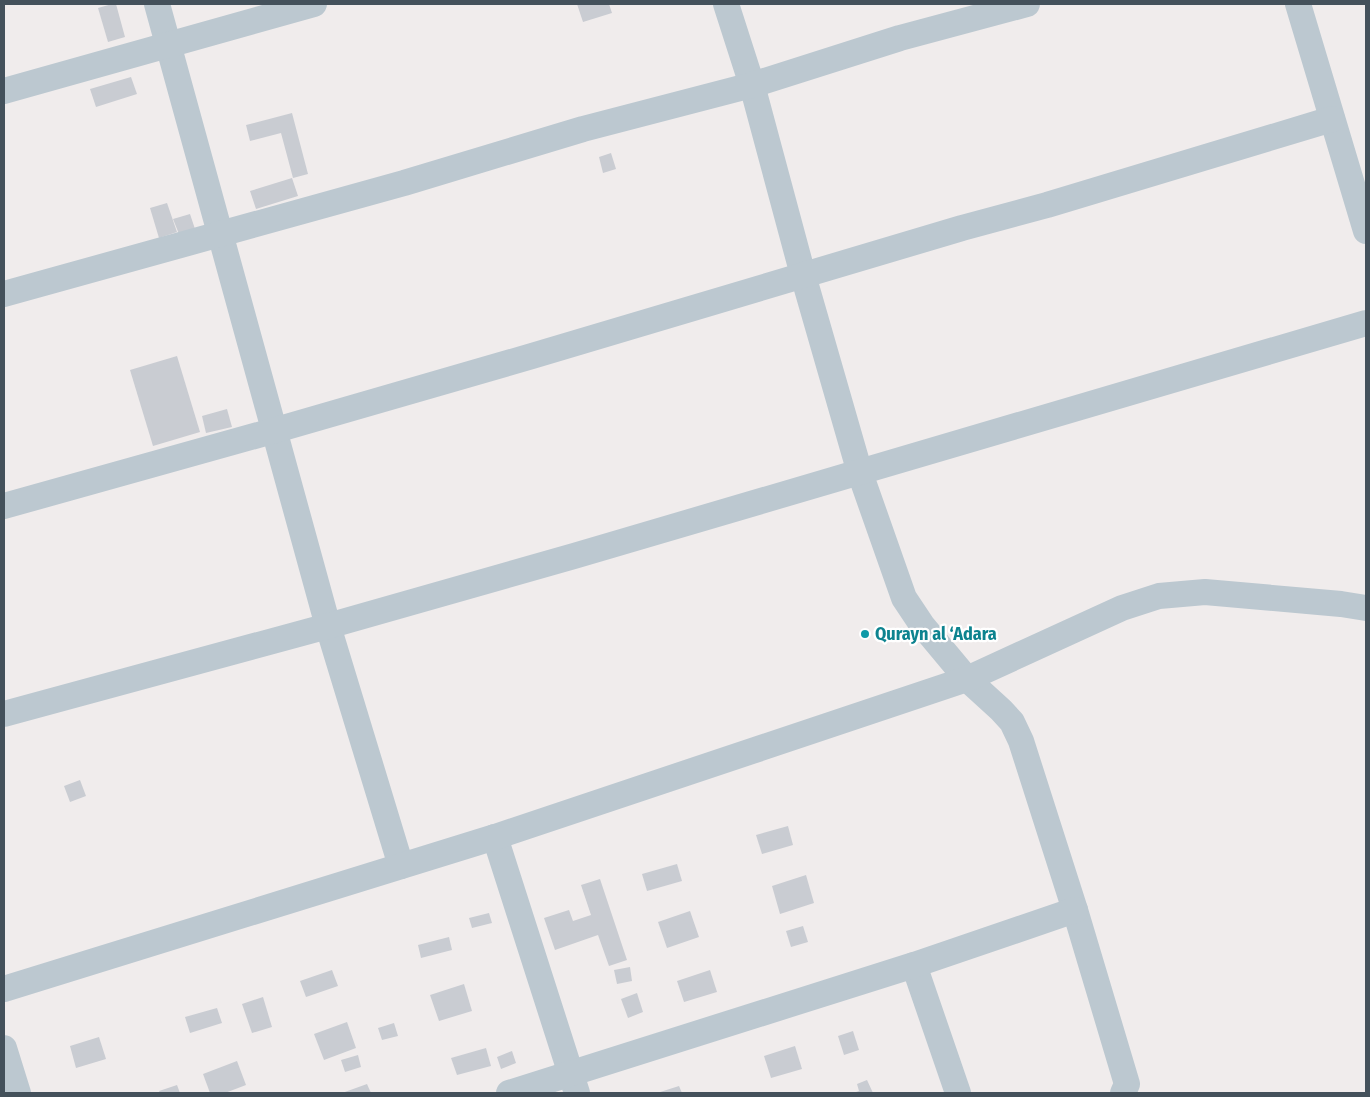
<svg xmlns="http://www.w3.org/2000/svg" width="1370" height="1097" viewBox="0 0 1370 1097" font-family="'Fira Sans Condensed',sans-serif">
<rect width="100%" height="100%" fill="#f0ecec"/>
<g fill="#c9ccd2">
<path d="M112,4H116L125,37L108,42L98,8Z"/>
<path d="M577,4H609L612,13L583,22Z"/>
<path d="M131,77L137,94L96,107L90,89Z"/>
<path d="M292,113L308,174L293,178L281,133L250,141L246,125Z"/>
<path d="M611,153L616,169L603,173L599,157Z"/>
<path d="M292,178L298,196L256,209L250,191Z"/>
<path d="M167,203L177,232L159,238L150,208Z"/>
<path d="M190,214L195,229L179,234L173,219Z"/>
<path d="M177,356L200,432L153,446L130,370Z"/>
<path d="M227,409L232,427L206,433L202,416Z"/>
<path d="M80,780L86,796L70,802L64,786Z"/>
<path d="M788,826L793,845L762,854L756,835Z"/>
<path d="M677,864L682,881L647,891L642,874Z"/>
<path d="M806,875L814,903L780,914L772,886Z"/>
<path d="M600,879L627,960L609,966L598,935L555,950L544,918L569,910L573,921L591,915L581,885Z"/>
<path d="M690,911L699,937L667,948L658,922Z"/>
<path d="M489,913L492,923L472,928L469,918Z"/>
<path d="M803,926L808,942L791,947L786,931Z"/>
<path d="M449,937L452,950L421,958L418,945Z"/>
<path d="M630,967L632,981L617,984L614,970Z"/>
<path d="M332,970L338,986L306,997L300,981Z"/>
<path d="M710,970L717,992L684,1002L677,981Z"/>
<path d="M464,984L472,1011L439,1021L430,995Z"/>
<path d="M637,993L643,1012L628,1018L621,999Z"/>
<path d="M263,997L272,1027L252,1033L242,1004Z"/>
<path d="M217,1008L222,1023L190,1033L185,1017Z"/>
<path d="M347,1022L356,1048L324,1060L314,1034Z"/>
<path d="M394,1023L398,1036L382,1040L378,1028Z"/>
<path d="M853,1031L859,1050L844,1055L838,1036Z"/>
<path d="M99,1037L106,1059L76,1068L70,1046Z"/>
<path d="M795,1046L802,1069L771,1078L764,1056Z"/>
<path d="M486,1048L491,1066L457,1075L451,1058Z"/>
<path d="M512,1051L516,1063L501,1069L497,1057Z"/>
<path d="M358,1055L361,1067L345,1072L341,1060Z"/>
<path d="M237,1061L246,1085L225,1093H210L203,1074Z"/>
<path d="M867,1080L873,1093H853L859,1091L857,1084Z"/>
<path d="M367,1084L371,1093H342Z"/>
<path d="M177,1085L180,1093H160L159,1091Z"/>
<path d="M679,1086L682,1093H657Z"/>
</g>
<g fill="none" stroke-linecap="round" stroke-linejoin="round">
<g stroke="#bcc8d0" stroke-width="26">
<path d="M157,4L328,626L401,866"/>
<path d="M726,4L752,85L803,275L860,473L904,598L922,625L967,679L1001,710L1012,722L1021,741L1075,910L1127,1084L1123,1093"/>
<path d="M1298,4L1366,231"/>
<path d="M4,91L314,4"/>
<path d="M4,294L404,183L583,129L752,85L900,38L1027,4"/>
<path d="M4,506L276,430L532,356L962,228L1047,205L1332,119"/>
<path d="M4,714L328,626L574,556L1366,323"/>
<path d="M495,837L577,1093"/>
<path d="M914,965L958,1093"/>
<path d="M4,989L495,837L967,679L1122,608L1159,596L1205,592L1341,604L1366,608"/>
<path d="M4,1048L18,1093"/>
<path d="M509,1093L914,965L1075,910"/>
</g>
</g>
<circle fill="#0f9aa8" stroke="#fff" stroke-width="2" cx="865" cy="634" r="5"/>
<g text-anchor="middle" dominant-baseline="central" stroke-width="4.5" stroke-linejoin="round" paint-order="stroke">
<g font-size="18" font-weight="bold" fill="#0d838f" stroke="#fff" text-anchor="start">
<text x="875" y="634">Qurayn al ‘Adara</text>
</g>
</g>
<rect width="1370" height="1097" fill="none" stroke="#44515b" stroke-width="10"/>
</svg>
